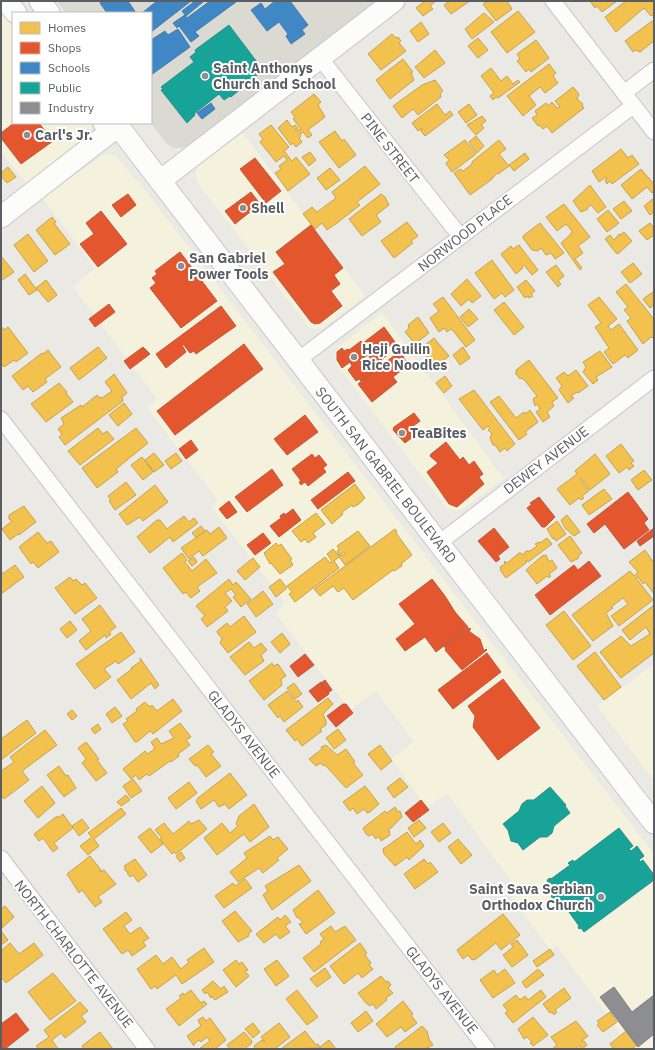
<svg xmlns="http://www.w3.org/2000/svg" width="655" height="1050" viewBox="0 0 655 1050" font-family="'IBM Plex Sans',sans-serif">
<rect width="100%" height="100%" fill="#eae9e4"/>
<g fill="#f4f1dd">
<path d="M1,9L13,22V123H90L91,127L89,136L27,184L1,152Z"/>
<path d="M242,132L365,296L323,328L315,329L308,326L197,182L195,176L197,166Z"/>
<path d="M110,154L115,155L147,193L654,854V1049H632L557,946L551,950L511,898L519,892L447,793L427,808L391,759L414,742L376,691L350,710L275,613L285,603L211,507L218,501L147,407L157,399L73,287L95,268L42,198L103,155Z"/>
<path d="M382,312L504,479L463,509L455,511L447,509L336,364L335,352L338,347Z"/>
<path d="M654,664V781L597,706Z"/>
</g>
<path fill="#dad9d2" d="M57,1H377L189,145L182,148H174L167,144L151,123V13H66Z"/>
<g fill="#f2c14e" stroke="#c4a354">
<path d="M425,1H436L430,6L433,9L423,16L416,8Z"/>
<path d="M450,1H470L451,14L444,5Z"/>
<path d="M488,1H507L512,9L496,21L483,4Z"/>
<path d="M590,1H617L602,12L597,6L595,8Z"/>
<path d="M626,1H654V14L651,16L644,8L616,32L605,17Z"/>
<path d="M518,11L535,32L507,53L491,32Z"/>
<path d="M484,13L494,22L472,39L465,29Z"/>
<path d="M652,21L654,22V41L640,52L635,50L633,52L625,41Z"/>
<path d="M421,22L429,34L418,42L410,31Z"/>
<path d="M392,34L396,38L398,37L401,41L399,43L406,51L381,70L368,54Z"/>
<path d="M478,38L488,50L478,58L468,46Z"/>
<path d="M536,40L549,58L531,72L529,69L526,72L517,61L520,59L517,54Z"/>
<path d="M435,50L445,63L424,78L415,67Z"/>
<path d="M403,59L413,72L411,73L414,80L390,99L376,80Z"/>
<path d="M549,64L556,73L553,76L558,83L545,93L540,87L529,96L536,105L523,116L507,96Z"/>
<path d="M491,68L501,81L507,76L513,84L518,80L520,82L498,98L496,97L493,100L490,96L494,93L481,76Z"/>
<path d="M435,80L443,91L440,94L441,97L418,115L413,109L402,118L393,106L422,85Z"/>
<path d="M573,87L579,94L577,99L583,104L582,105L584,108L552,133L547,126L543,129L539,125L538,126L532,118L537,115L535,111L546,103L548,106L552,102L557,108L560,107L555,101Z"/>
<path d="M314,94L321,102L318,105L325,117L308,130L312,135L308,138L303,132L300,134L301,136L299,138L302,142L296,147L293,143L291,145L278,128L287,120L292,127L295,125L298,128L295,130L296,131L301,129L293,119L295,117L291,112Z"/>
<path d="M437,104L445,115L450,111L453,115L425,136L421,131L422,128L418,131L412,123Z"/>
<path d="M469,104L477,115L466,123L458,112Z"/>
<path d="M482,116L486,121L481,125L484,128L476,135L467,125Z"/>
<path d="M271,125L289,147L284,151L292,161L296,157L310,174L288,191L275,173L281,169L279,166L287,160L284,156L276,162L260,142L263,139L259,134Z"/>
<path d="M335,131L342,141L344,139L356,155L339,168L319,142Z"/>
<path d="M476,136L484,146L477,153L469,142Z"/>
<path d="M465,140L476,154L452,172L447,165L446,163L449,160L444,155Z"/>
<path d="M499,140L506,149L499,154L509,166L498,174L497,173L491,180L470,195L454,173L460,169L463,171L471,165L473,161Z"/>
<path d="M621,149L628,158L632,155L639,164L612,184L610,181L607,184L605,180L607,179L606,177L599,182L592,171Z"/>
<path d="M310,152L316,160L309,166L302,157Z"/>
<path d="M525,153L529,159L514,171L509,165Z"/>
<path d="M365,166L380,184L357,202L360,205L337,223L327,230L322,223L315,229L303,214L312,207L317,212L336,198L332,192Z"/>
<path d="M8,167L16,177L7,183L1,176V173Z"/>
<path d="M330,168L340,180L326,190L317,178Z"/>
<path d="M641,169L654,184V191L652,193L647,187L632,199L621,185Z"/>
<path d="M590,185L606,207L598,213L591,205L587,208L588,209L581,212L573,201Z"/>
<path d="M381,194L385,197L389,205L376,215L381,222L362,236L349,219Z"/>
<path d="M654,198V212L650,215L644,206Z"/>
<path d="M624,201L632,211L621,219L613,209Z"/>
<path d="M564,204L590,237L578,246L583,253L575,259L582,268L580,270L561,243L570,235L572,231L566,224L557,231L546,217Z"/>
<path d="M608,210L619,223L607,232L597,219Z"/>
<path d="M52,217L56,222L54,223L70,244L55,255L36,230Z"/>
<path d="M407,222L418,236L411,241L413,243L394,258L381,241Z"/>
<path d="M540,223L564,253L555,259L551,253L546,255L541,248L538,251L532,250L523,238V236Z"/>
<path d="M650,223L654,228V235L647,240L639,231Z"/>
<path d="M624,232L632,241L618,254L616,253L605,239L610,235L614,240L619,234L620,235Z"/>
<path d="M28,234L48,261L34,272L14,245Z"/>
<path d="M519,245L538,270L532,275L524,265L522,267L523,268L516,274L501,254L511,246L513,249Z"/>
<path d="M1,256L14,272L1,281Z"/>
<path d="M492,260L514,290L505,297L502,293L494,299L475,273Z"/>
<path d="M633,263L642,274L630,283L621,272Z"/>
<path d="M556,265L564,276L558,281L561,284L558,287L546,272Z"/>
<path d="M25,274L37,290L29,295L18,280Z"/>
<path d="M467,279L481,296L472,303L469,299L461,306L451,294Z"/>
<path d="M46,280L57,295L48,302L36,288Z"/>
<path d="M526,280L535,291L531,294L533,296L529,298L528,296L525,298L517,287Z"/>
<path d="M626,284L654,319V338L651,337L643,344L627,321L631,318L624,310L628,307L616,292Z"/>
<path d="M654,291V305L650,308L643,299Z"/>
<path d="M443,297L475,340L466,347L454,332L451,329L447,332L444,328L439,332L430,318L439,311L433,304Z"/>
<path d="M599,297L617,319L608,326L611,330L619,324L638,350L628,358L625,355L613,364L604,352L609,348L595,327L601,323L588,305Z"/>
<path d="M504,302L524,327L514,335L494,310Z"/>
<path d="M469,309L478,319L468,327L460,317Z"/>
<path d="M418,317L429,333L415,344L405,332L409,328L408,325Z"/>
<path d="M1,326L4,330L8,327L28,353L16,362L14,360L4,367L1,364Z"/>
<path d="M434,338L449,356L435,367L420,349Z"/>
<path d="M98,347L107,358L79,380L70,368Z"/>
<path d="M463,347L470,358L460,365L453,355Z"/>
<path d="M48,350L61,367L45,379L47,382L33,392L28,386L23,390L12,376L42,353L43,354Z"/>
<path d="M600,351L612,367L596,377L598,380L593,384L583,372L586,367L583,362Z"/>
<path d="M529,360L558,398L552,402L554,406L547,412L550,417L543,422L536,412L540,409L537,404L535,406L533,399L537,396L526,382L522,378L520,379L515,373L517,372L516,370Z"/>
<path d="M576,370L588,386L578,393L577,392L571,396L574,398L568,403L559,390L562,386L556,378L564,372L568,376Z"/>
<path d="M114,374L127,393L122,397L123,401L65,445L59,437L62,434L58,429L64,424L61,418L81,405L82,407L97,395L99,398L101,397L102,398L112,391L105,382Z"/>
<path d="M445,376L452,386L444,393L436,383Z"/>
<path d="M59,383L67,392L66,393L73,402L46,422L31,404Z"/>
<path d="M474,390L515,444L507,451L505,448L500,452L495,445H493L490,438L492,434L488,430L490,428L488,426L483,430L459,399Z"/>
<path d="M499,396L516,418L524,412L525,414L530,410L538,422L525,432L527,434L519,440L490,402Z"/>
<path d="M124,403L132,414L118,426L109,415Z"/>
<path d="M98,428L103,434L107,431L114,439L80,465L68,451Z"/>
<path d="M136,428L148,443L116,469L118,472L97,488L82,468Z"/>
<path d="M621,444L634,461L631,463L634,466L629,470L627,467L619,473L606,456Z"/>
<path d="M154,453L164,465L154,472L145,460Z"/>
<path d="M176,453L182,461L171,469L165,461Z"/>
<path d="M595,454L610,474L590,490L581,478L580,479L589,491L582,496L584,498L581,500L579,498L570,505L557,489L577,474L575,471Z"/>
<path d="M142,457L153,472L143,480L131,465Z"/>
<path d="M644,470L652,480L638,490L631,480Z"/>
<path d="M126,482L136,495L115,510L109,501L111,500L108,496Z"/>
<path d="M355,484L365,498L359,504L353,507L352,505L342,512L343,514L332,524L321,510Z"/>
<path d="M155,485L168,502L143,521L140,517L127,525L119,514Z"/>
<path d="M604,489L612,499L589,515L582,505Z"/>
<path d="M24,506L36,522L19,535L18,534L10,540L2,529L12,521L9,519V515Z"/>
<path d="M316,513L325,524L313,533L316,537L308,543L305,539L301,542L292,531Z"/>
<path d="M567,515L580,532L574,536L565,528L561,520Z"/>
<path d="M184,516L189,522L194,518L198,523L173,542L170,537L150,553L137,537L157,520H160L167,529Z"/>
<path d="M557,521L566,534L556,541L554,538L553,539L547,529Z"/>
<path d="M201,526L205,531L196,538L192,533Z"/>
<path d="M219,527L227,538L203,556L199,551L189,559L181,548L207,530L210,534Z"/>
<path d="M395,529L397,532L396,533L412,555L401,564L402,566L394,571L393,570L353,600L344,588L338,592L333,586L320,596L314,589Z"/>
<path d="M358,531L370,546L345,565L339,557L334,561L339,568L295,602L289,594L292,592L287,586L325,557L330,563L332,561L327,554L333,549L339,556L346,554L344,552L339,555L337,551L339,549L337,546Z"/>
<path d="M38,532L47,543L51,541L59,552L38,568L33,562L31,564L19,547Z"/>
<path d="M570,536L582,553L578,556L579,558L571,562L558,545Z"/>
<path d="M547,538L552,544L528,562L526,560V563L506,578L500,570L501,569L500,567L505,564L504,562L505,561L507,563L519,553H521L523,555L526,551H530L537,546L535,544L539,542L540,543Z"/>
<path d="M276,543L278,546L281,544L292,559L290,560L293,565L280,574L271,563L270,564L264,553Z"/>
<path d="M645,550L654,563V594L645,582L643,584L638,577L636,578L653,600L619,626L611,616L628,604L623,598L611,607L613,608L606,613L613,626L593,641L572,615L630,571L634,576L638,572L629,562Z"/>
<path d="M182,553L187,560L185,562L192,571L206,559L217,573L197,587L200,591L191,598L186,592L183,594L163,568Z"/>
<path d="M546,555L549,562L552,560L557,568L549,574L551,576L549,578L547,576L537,584L526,570L542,556Z"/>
<path d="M194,557L197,562L192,566L188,561Z"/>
<path d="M253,558L260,567L245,580L237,571Z"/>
<path d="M15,565L24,577L1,594V573H4Z"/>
<path d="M70,577L73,581L76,579L82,585L85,583L97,598L75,614L55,588Z"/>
<path d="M229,579L233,585L236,582L251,599L241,607L233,597L236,595L231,589L225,593L232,601L225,607L228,611L207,627L201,619L205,616L196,606Z"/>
<path d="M280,579L287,588L276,597L269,587Z"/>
<path d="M263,591L273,604L256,617L247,604Z"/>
<path d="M100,605L116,627L109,632L111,634L106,638L105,635L86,650L79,641L91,631L82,619Z"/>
<path d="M654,605V653L621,678L600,652L621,636L631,646L650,634L646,627L630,640L622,630Z"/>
<path d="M564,611L591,646L573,660L546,625Z"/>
<path d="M244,616L256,632L228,653L220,643L222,638L218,634L217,631L227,623L230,627Z"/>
<path d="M70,621L77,630L67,638L60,629Z"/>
<path d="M121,632L135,652L118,664L116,661L104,669L111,677L95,689L76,664Z"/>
<path d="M282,633L290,644L280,653L271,642Z"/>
<path d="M249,642L254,648L261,643L267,650L261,655L264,661L245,675L230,657Z"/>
<path d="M595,652L621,687L604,700L577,666Z"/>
<path d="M140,658L159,685L155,689L151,683L131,699L117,680L132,669L131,668L141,661Z"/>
<path d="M272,663L273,666L278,664L286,676L281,679L282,685L264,700L249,681Z"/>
<path d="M294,683L302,694L295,699L287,688Z"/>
<path d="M287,691L296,702L298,700L303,707L284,722L280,716L278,718L268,705Z"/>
<path d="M328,698L333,704L323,714L326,721V725L320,729L322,731L302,746L297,739L295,741L286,730Z"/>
<path d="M173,699L182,711L153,734L150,731L137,742H135L123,724L128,721L126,719L137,711L136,709L145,702L150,707L152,705L157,711Z"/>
<path d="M115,707L122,716L112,723L106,714Z"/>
<path d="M72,710L77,716L72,720L67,714Z"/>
<path d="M27,720L36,733L1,760V739Z"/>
<path d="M180,723L191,737L186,740L190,745L178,754L179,756L171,762L170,761L149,776L147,774L139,780L136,775L131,779L123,769L145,751L148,754L155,748L151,742L157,738L161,744L174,738L169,731Z"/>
<path d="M98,724L101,729L95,734L91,729Z"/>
<path d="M338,729L346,740L334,749L326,738Z"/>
<path d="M45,730L57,745L22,771L29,780L4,799L1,795V771L14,762L10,757Z"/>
<path d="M86,742L99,759L97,760L107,773L96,781L82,763L86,759L78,748Z"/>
<path d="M208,745L214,752L211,754L221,766L206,777L197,765L195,766L189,759Z"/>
<path d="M326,745L337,755L346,749L355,762L353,763L363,775L346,788L325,765L323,766L321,763L316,766L309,759L322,749L321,747Z"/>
<path d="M380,745L392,761L381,770L368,754Z"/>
<path d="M59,766L66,776L68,775L76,788L64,797L47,775Z"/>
<path d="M230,773L247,795L229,809L225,804L219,807L214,800L201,809L196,801L198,798Z"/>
<path d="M400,778L408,787L394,798L387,788Z"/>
<path d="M133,779L142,791L131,798L123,786Z"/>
<path d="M189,782L197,793L176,809L168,798Z"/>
<path d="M42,786L55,803L38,818L24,801Z"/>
<path d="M365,786L379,804L370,812L367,813L364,809L357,814L353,808L350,811L343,802Z"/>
<path d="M126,795L130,800L121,806L117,802Z"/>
<path d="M254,804L269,827L250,842L244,834L217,855L204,838L222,823L230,833L238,826L236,824L239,816Z"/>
<path d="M395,807L398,812L400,811L402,817L389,830L390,835L381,841L379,836L376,839L372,834L369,836L366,834L363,828L385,811L387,813Z"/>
<path d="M121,808L126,814L94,839L99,846L88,855L80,846L92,837L88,833Z"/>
<path d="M63,814L73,828L54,843L58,848L53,852L43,838L39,841L34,834L57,816L58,818Z"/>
<path d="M82,819L89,828L79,836L72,826Z"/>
<path d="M199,820L207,829L176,854L174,852L172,854L160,839L162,838L155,830L164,823L173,834L189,821L191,824Z"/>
<path d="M419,820L426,828L414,837L408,828Z"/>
<path d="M443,823L451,833L439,842L431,832Z"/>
<path d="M150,828L163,844L151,853L138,837Z"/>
<path d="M407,832L416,844L420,840L424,846L409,860L407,857L395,866L384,854L383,849Z"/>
<path d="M270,836L273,840L278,837L288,849L277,858L279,860L263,873L259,868L238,882L230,872L247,858L244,853Z"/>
<path d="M458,839L472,855L461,864L448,847Z"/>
<path d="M181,852L185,858L180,862L176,856Z"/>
<path d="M90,856L101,870L100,872L104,870L116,884L98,897L102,902L95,907L82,890L79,893L67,874Z"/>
<path d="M135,859L147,875L138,882L133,875L130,877L127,873L129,872H127L124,869L126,868L124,866Z"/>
<path d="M424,859L428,864L430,862L438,872L415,889L404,874Z"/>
<path d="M299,865L311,881L272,910L263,895L268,891L265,886Z"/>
<path d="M245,879L252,888L224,908L215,896L233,883L235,886Z"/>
<path d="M318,890L335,913L306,934L299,924L303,923L298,917L297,918L293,910Z"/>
<path d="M5,906L14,917L2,928L1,909Z"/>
<path d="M235,911L252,931L248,934L249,936L238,942L222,921Z"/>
<path d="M126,912L132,920L124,926L130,934L140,927L149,938L143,942L146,946L132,956L128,950L122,954L103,929Z"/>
<path d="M503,914L520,935L501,950L496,943L476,959L472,960L468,955L463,959L457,950Z"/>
<path d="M285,915L291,922L285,926L290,932L280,939L276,934L264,943L256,934L278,917L280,920Z"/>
<path d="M331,926L335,932L345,926L356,940L314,972L303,958L321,944L320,942L324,939L320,934Z"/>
<path d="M1,931L8,940L1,945Z"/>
<path d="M517,940L528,955L512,967L503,955L513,947L511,944Z"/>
<path d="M10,943L19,954L34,943L43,955L6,983L1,977V951Z"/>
<path d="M360,943L367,953L365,955L371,963L369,965L373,969L362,978L358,973L344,984L330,966Z"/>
<path d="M204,948L214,962L182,984L176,975L157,989L155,986L151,989L137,969L156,955L163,964L172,957L181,969L189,962L187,960Z"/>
<path d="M550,949L554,955L537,967L533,961Z"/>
<path d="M236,960L239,964L242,962L248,970L245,971L249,976L236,987L223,970Z"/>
<path d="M277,960L289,976L276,986L264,969Z"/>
<path d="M325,968L331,977L317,987L310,979Z"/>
<path d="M505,969L515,983L493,998L480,980L494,970L497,975Z"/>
<path d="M538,969L544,975L526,988L522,982Z"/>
<path d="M53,973L76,1001L50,1020L28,992Z"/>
<path d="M381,976L386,982L388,981L391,985L388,988L393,993L386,998L387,1000L376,1009L373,1004L370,1006L366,1003L358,993Z"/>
<path d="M213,981L221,989L224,986L228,992L215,1000L212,996L211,998L207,992L205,994L202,990Z"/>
<path d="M564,988L571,998L555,1010L557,1012L554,1015L552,1012L550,1013L543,1004Z"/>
<path d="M191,990L201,1003L204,1001L207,1004L179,1026L166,1009L181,998L179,996L183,993L184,995Z"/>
<path d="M297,990L318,1017L307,1025L286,999Z"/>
<path d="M541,990L546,997L513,1023L505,1013L508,1011L503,1005L516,995L520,1000L525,996L528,1000Z"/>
<path d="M403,1001L413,1014L411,1015L417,1023L405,1032L401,1027L387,1037L376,1024Z"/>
<path d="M80,1002L88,1011L81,1016L86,1022L65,1038L61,1033L52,1040L58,1049H39L36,1046L49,1037L44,1030Z"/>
<path d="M366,1011L373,1021L358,1032L351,1023Z"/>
<path d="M610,1012L617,1022L603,1032L597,1025L599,1023L597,1021Z"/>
<path d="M203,1017L206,1021L210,1018L226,1040L215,1049H199L210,1041L207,1037L201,1042L199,1040L194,1044V1046L187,1036L201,1026L198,1020Z"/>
<path d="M533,1017L548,1035L533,1046L530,1043L532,1042L527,1037L524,1039L518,1029Z"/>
<path d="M576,1021L588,1036L581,1041H584L587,1045L582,1049L579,1046L575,1049H552L557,1045L551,1037Z"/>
<path d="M253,1023L260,1032L253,1038L245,1029Z"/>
<path d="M279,1023L290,1037L275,1049H255L254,1046L262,1040L265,1042L261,1037Z"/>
<path d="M422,1026L427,1031L429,1039L433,1045L425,1049H396L395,1047Z"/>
<path d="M305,1031L316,1045L318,1044L320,1048L281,1049Z"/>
<path d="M626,1031L637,1045L632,1049H614L610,1044Z"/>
<path d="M100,1032L113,1049H84L82,1046Z"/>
<path d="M244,1032L252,1041L251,1044L244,1049H227L229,1048L227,1045Z"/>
<path d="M329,1040L336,1049H322L320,1047Z"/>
</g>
<g fill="#e4572e" stroke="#bb593e">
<path d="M14,123H39L53,141L21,164L1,138V133Z"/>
<path d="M255,158L281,191L266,203L240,169Z"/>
<path d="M251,192L260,204L235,224L225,211Z"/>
<path d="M128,194L136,205L121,217L112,205Z"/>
<path d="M101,211L127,244L98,267L80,244L94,234L86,223Z"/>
<path d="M311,225L343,268L334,275L340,284L331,291L342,306L320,323L315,324L311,322L273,272L285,264L276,252Z"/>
<path d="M180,252L217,301L181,328L150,288L156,283L152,278L157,274L155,271Z"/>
<path d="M109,304L115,312L95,327L89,319Z"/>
<path d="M221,306L236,326L196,354L194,351L190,353L183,344L182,345L186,352L166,368L156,354Z"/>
<path d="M384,327L395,342L385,349L389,354L375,364L368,355L359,360L360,362L365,358L375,371L361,381L359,379L356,381L348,370L352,366L350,362L342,368L337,360V352L342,348L344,351L348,349L349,350L361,341L363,343Z"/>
<path d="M244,344L263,369L175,435L157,411Z"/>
<path d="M143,347L150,354L130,369L124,361Z"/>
<path d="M400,351L408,365L393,377L397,382L372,402L358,384Z"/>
<path d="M414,413L420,421L409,429L414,436L405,443L393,430L394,427Z"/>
<path d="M305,415L318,432L287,455L274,439Z"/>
<path d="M191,440L198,450L186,459L179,449Z"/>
<path d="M446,442L460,460L463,457L469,465L474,461L483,474L479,477L484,484L457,507L449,504L427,472L438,463L430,456L431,454Z"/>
<path d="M312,454L315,458L319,455L327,465L323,468L326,472L308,486L305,482L301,485L299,482L301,481L292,469Z"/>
<path d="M272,469L283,485L247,512L235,497Z"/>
<path d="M348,472L355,481L318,509L311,500Z"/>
<path d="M628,492L648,519L644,523L649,530L624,549L605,524L594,533L587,524Z"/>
<path d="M539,497L555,517L545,527H542L527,508L532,504L530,503Z"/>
<path d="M229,501L237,512L227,519L219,509Z"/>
<path d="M293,509L301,520L279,537L270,526L281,518L280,516L284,513L285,515Z"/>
<path d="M494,528L509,547L498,556L500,559L496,562L478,541Z"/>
<path d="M654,528V536L640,546L637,541Z"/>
<path d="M263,533L271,543L255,555L247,545Z"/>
<path d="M589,561L601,576L550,615L535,595L574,565L578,570Z"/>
<path d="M432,579L445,596L455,612L468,627L436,652L425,637L405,651L396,639L415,624L399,604Z"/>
<path d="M468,628L471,629L469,630L470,632L480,639L484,651L486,649L487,650L462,670L445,650L446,649L444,646Z"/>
<path d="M487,653L501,672L453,709L438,690Z"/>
<path d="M305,654L314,665L298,677L290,666Z"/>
<path d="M503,679L540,728L498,760L473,727L475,716L468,706Z"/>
<path d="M325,680L332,690L328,693L321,683Z"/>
<path d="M321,682L329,694L318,702L309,691Z"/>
<path d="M343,704H346L353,713L336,727L327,716Z"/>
<path d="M421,800L429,810L413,822L405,813Z"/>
<path d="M16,1013L29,1030L5,1049H1V1024Z"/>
</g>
<g fill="#3f88c5" stroke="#477ba7">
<path d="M103,1H128L136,13H107L100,3Z"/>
<path d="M157,1H191L151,32V13H142Z"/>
<path d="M195,1L203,2L186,16L182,11Z"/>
<path d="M210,1L236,2L195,32L199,36L191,42L179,26L177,28L173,23L185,15L187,18Z"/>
<path d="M275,1H290L308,25L302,30L305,34L291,44L286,36L288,34L279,22L267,31L251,10L261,3L265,9Z"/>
<path d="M178,29L190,47L151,75V40L165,31L168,35Z"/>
<path d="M211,103L215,109L202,119L197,113Z"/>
</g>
<g fill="#17a398" stroke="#2b8e88">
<path d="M229,25L263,70L231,97L230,96L224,100L219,94L194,114L195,115L187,123L161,90L163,89L161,87L194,62L190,57L196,52L195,50Z"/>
<path d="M550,787L566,805L565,806L570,813L554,826L552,833L547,837H540L523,850L518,843L511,841L508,830L503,824L519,811L522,804L527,800H534Z"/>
<path d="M619,828L633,846L629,849L631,851L637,846L644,856L639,860L640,862L643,860L654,875V880L584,932L581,928L579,929L578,927L579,926L564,905L562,906L559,899L555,902L551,896L555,893L549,886L548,887L545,884L548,882L547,880L550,878L551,879L570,865L568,863L573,860L574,862Z"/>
</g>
<path fill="#8d8d92" stroke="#7e7f84" d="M614,987L632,1012L654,995V1034L638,1047L600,997Z"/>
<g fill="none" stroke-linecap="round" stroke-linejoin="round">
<g stroke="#c6c5c5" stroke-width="17">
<g id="street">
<path d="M553,1L654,132"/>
<path d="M321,59L460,236"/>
<path d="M624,93L654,70"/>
<path d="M298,360L633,106"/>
<path d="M1,419L487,1049"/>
<path d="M439,543L654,378"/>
<path d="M1,858L147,1049"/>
</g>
</g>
<g stroke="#c7c7c6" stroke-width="23">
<g id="secondary">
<path d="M6,1L16,13"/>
<path d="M40,1L49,13"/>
<path d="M104,123L118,126L654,823"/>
<path d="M160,181L394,1"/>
<path d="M1,217L118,126"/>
</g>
</g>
<use href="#street" stroke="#fcfcfb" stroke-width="15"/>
<use href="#secondary" stroke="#fcfcfb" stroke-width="21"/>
</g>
<g fill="#8c8e90" stroke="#fff" stroke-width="1.5">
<circle cx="205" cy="76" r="4"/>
<circle cx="27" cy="135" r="4"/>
<circle cx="243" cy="208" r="4"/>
<circle cx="181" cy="266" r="4"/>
<circle cx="354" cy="357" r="4"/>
<circle cx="402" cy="433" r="4"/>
<circle cx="601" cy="897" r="4"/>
</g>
<g text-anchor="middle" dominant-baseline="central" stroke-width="4" stroke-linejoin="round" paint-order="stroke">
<g font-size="14" font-weight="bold" fill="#5a5d62" stroke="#fff" text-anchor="start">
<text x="213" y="68">Saint Anthonys<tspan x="213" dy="16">Church and School</tspan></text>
<text x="35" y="135">Carl's Jr.</text>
<text x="251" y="208">Shell</text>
<text x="189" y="258">San Gabriel<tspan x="189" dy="16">Power Tools</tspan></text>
<text x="362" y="349">Heji Guilin<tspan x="362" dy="16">Rice Noodles</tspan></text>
<text x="410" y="433">TeaBites</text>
<text x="593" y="889" text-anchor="end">Saint Sava Serbian<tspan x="593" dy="16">Orthodox Church</tspan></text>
</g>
<g font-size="14" fill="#5a5d62" stroke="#fff">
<text transform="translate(390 148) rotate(52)">PINE STREET</text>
<text transform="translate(465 233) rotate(-38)">NORWOOD PLACE</text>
<text transform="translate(546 460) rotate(-37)">DEWEY AVENUE</text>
<text transform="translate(386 475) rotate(52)">SOUTH SAN GABRIEL BOULEVARD</text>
<text transform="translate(244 734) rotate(52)">GLADYS AVENUE</text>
<text transform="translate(74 954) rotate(52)">NORTH CHARLOTTE AVENUE</text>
<text transform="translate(442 990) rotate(52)">GLADYS AVENUE</text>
</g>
</g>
<rect width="655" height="1050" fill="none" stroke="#5a5d62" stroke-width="4"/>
<rect x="12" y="12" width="140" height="112" fill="#ffffff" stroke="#bdbec0"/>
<rect x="20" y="22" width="20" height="12" fill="#f2c14e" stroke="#bdbec0"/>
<text x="48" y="32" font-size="12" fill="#5a5d62">Homes</text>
<rect x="20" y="42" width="20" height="12" fill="#e4572e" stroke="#bdbec0"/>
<text x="48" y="52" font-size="12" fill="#5a5d62">Shops</text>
<rect x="20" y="62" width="20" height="12" fill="#3f88c5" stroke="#bdbec0"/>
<text x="48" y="72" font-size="12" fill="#5a5d62">Schools</text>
<rect x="20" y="82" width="20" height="12" fill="#17a398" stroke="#bdbec0"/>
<text x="48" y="92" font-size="12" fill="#5a5d62">Public</text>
<rect x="20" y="102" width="20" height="12" fill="#8d8d92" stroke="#bdbec0"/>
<text x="48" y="112" font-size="12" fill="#5a5d62">Industry</text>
</svg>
